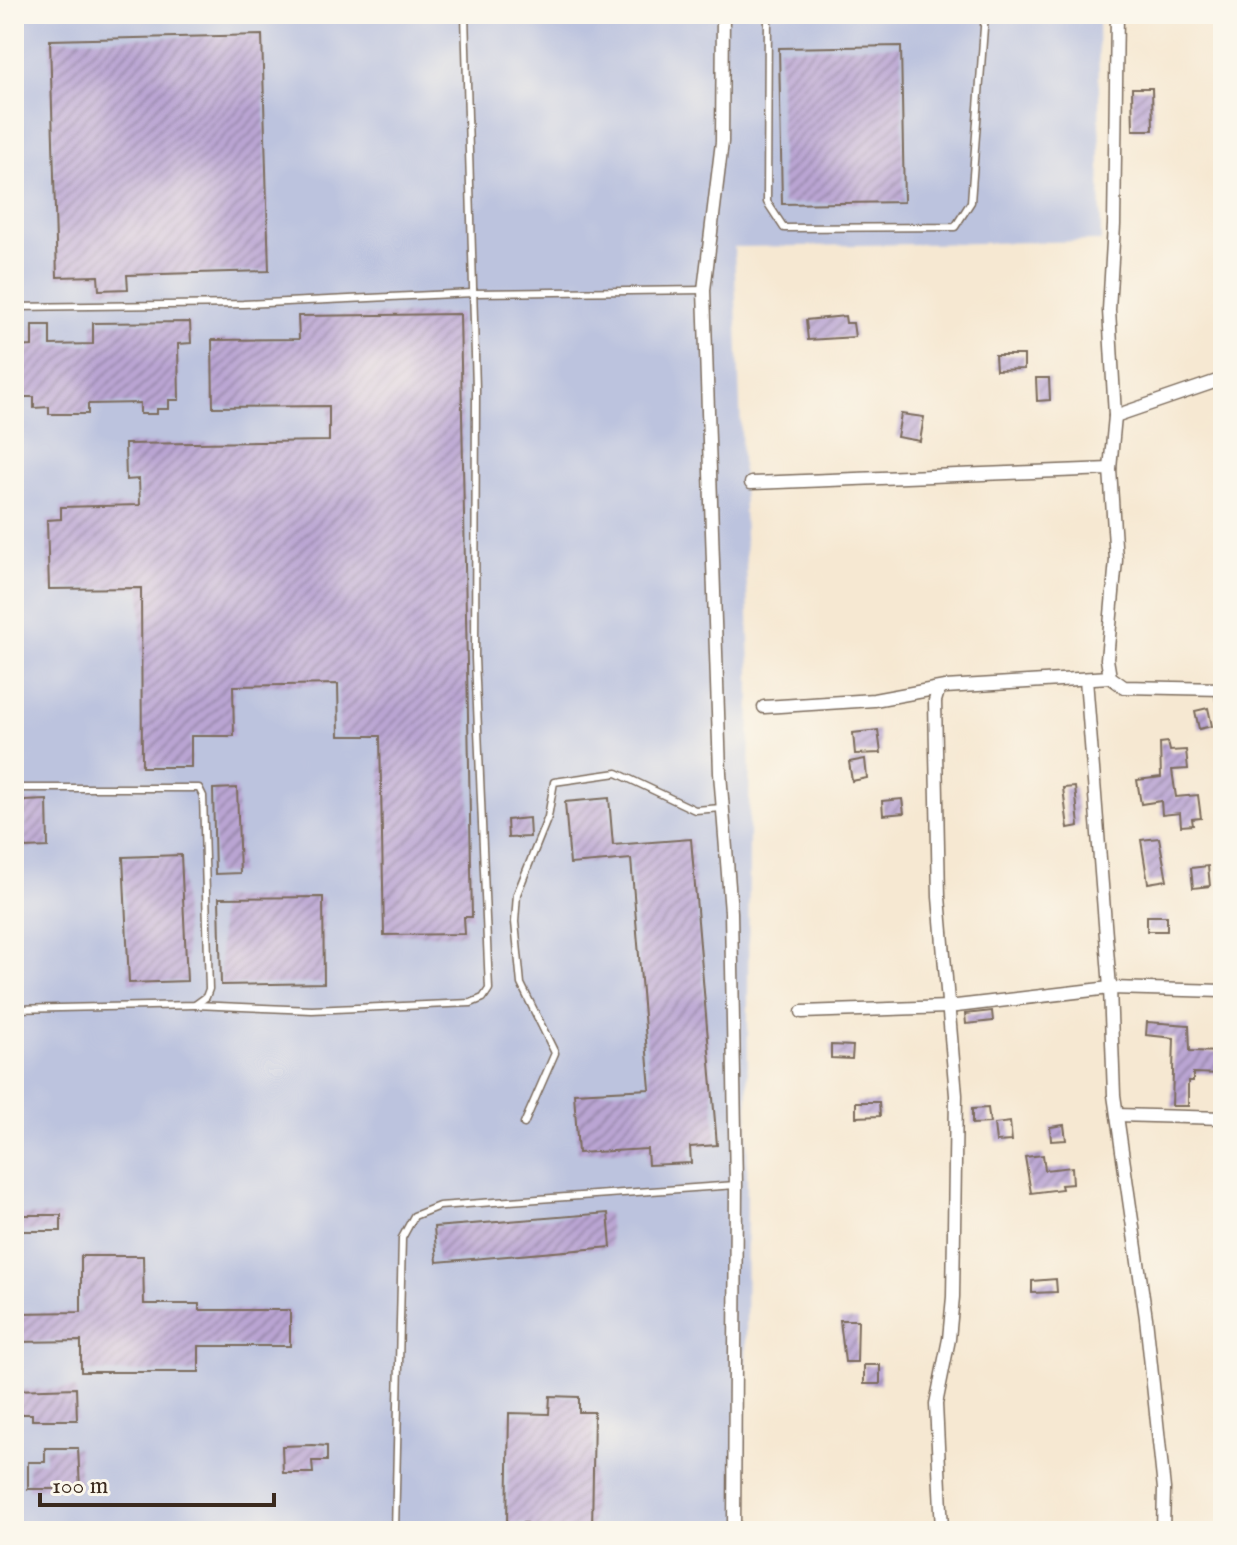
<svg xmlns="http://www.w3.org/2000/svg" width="1237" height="1545" viewBox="0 0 1237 1545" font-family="'IM FELL English',serif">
<defs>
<pattern id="building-hatch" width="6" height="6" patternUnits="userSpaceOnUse" patternTransform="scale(2)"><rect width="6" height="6" fill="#baa5d3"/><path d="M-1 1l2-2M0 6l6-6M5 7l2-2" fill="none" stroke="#9887ab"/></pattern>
</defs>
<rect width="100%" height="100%" fill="#fbf7ec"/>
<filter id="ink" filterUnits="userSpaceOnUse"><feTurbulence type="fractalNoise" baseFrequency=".0125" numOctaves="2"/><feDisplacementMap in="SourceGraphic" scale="16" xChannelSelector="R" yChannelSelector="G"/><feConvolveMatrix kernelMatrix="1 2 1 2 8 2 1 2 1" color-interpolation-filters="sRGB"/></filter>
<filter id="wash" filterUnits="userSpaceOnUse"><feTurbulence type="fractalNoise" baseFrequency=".006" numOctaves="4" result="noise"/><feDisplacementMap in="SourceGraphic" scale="32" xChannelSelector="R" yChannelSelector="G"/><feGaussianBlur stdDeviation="1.8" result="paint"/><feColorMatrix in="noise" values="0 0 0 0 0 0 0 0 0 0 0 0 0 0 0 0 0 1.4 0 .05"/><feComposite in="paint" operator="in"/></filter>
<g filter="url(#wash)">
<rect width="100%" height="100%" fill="#f6e8d2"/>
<path fill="#bcc3de" d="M14,14H1098L1101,241L734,247L750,667L745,1531H14Z"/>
<g id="blocks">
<g fill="url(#building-hatch)">
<path d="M262,35L269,271L127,275L128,289L99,290L98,276L57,277L50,40Z"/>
<path d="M901,46L904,202L782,204L779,48Z"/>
<path d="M1132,88H1152L1153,130H1133Z"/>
<path d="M460,314L472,917H464L465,934L384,935L380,736H339L338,684L233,686L234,736H191V767H142L141,588L49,589L47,520L61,519V507L140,505L139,479L126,480L125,444L329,441V406L213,407L212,340L299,339L298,316Z"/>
<path d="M845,316L846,323H853L855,337L808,340L806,320Z"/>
<path d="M190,322L191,343L178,344L179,400H169V409H157V414H140V403L88,404V414H49V407L34,408V397H14V347L32,346V325H50V345L93,344V323Z"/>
<path d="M995,355H1024V369L996,370Z"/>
<path d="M1036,378H1049L1050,400L1037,401Z"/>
<path d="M901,414L924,417L920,441L897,437Z"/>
<path d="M1208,708L1212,726L1199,729L1195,711Z"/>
<path d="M878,730L881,753L855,754L853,733Z"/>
<path d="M1168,742L1170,751L1186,750L1188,769L1172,770L1176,797L1198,795L1201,818L1192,819L1193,825L1181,826L1180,813L1162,815L1161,801L1141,804L1137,780L1161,777L1160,743Z"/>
<path d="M865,759L867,778L852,781L849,762Z"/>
<path d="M1075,787L1079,826L1068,828L1063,788Z"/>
<path d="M237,788L240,873L215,874L213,789Z"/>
<path d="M609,798L613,845L691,839L717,1145L690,1147L691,1163L648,1165L647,1149L578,1153L574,1093L650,1089L631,859L570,864L565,802Z"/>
<path d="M902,799L904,813L883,815L882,801Z"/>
<path d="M47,800L48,847L25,848L24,801Z"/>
<path d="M529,818L530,837L508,838L507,820Z"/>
<path d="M1159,838L1167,880L1148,883L1141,840Z"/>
<path d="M181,855L187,981L129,983L123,857Z"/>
<path d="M1208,866L1210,886L1193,888L1191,868Z"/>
<path d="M323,897L324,983L221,985L219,898Z"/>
<rect x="1147" y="916" width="20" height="15"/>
<path d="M992,1011L993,1021L966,1024L965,1014Z"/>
<path d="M1147,1022L1189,1025L1190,1051L1223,1052V1074L1193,1073V1081H1188V1106H1172L1174,1038L1146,1035Z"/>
<path d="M831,1045L853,1046L852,1059L831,1058Z"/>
<path d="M856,1102H879L880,1116L856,1117Z"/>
<path d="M988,1108L990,1123L972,1124V1109Z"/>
<path d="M1010,1122L1012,1141L996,1142L994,1124Z"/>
<path d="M1064,1125L1066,1140L1051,1141L1050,1127Z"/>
<path d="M1043,1155L1045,1170L1072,1167L1073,1184L1061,1185L1062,1189L1031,1193L1025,1157Z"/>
<path d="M608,1213L611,1247L437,1262L434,1227Z"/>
<rect x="22" y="1215" width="39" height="16"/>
<path d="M81,1256H143L144,1304H199V1310H290V1346H199V1372H81V1341L18,1342V1313L81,1312Z"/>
<path d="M1056,1279L1057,1292L1032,1293V1281Z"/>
<path d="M840,1320H858L857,1362H845Z"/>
<rect x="864" y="1365" width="16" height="19"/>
<path d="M76,1388L77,1420H32V1414H14V1390Z"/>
<path d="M550,1396L579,1397V1412H594L592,1531H527V1523H507L509,1413L549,1414Z"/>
<path d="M312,1445L327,1446V1461H312L313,1473H283L282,1446Z"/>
<path d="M45,1448H78L80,1489H28V1462H45Z"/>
</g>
</g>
</g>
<g filter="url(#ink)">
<use href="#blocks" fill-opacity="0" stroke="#7c6c5d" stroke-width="2"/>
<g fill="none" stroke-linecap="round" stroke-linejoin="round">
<g stroke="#7c6c5d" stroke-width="9">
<g id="lane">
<path d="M768,14L767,202L784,228L955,227L971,202L985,14"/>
<path d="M14,307L243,304L473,293L704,290"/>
<path d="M14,788H199L203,796L209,989L206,997L195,1005L14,1009"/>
<path d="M195,1005L312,1010L471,1003L483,998L489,989L475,658L476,389L465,14"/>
<path d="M524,1124L555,1053L521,984L515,922L517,894L548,817L554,782L617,773L695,810L722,808"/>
<path d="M395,1531L402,1238L414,1216L439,1206L736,1185"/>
</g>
</g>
<g stroke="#7c6c5d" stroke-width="15">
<g id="street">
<path d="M723,14L722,142L704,290L720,773L731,912L736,1185L734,1531"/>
<path d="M1117,14L1114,225L1109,310L1115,416L1110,469L1116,560L1107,659L1110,677L1124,687L1223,689"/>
<path d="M1115,416L1223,379"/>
<path d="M751,483L1110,469"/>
<path d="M1086,679L1110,988L1114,1095L1146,1318L1164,1489L1163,1531"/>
<path d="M1221,689L1223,706"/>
<path d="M938,691L935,701L939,897L956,1095L953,1297L949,1339L936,1404L942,1531"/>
<path d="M764,707L874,700L945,687L1110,677"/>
<path d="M802,1012L948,1007L1110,988L1223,991"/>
<path d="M1117,1115L1223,1118"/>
</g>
</g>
<use href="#lane" stroke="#fff" stroke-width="6"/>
<use href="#street" stroke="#fff" stroke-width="12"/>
</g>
</g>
<rect width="1237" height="1545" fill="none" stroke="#fbf7ec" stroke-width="48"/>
<path d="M40 1493v12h234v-12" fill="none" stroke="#3b2a1e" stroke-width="4"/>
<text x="52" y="1493" font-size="24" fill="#3b2a1e" stroke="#fbf7ec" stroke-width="6" paint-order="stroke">100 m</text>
</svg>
